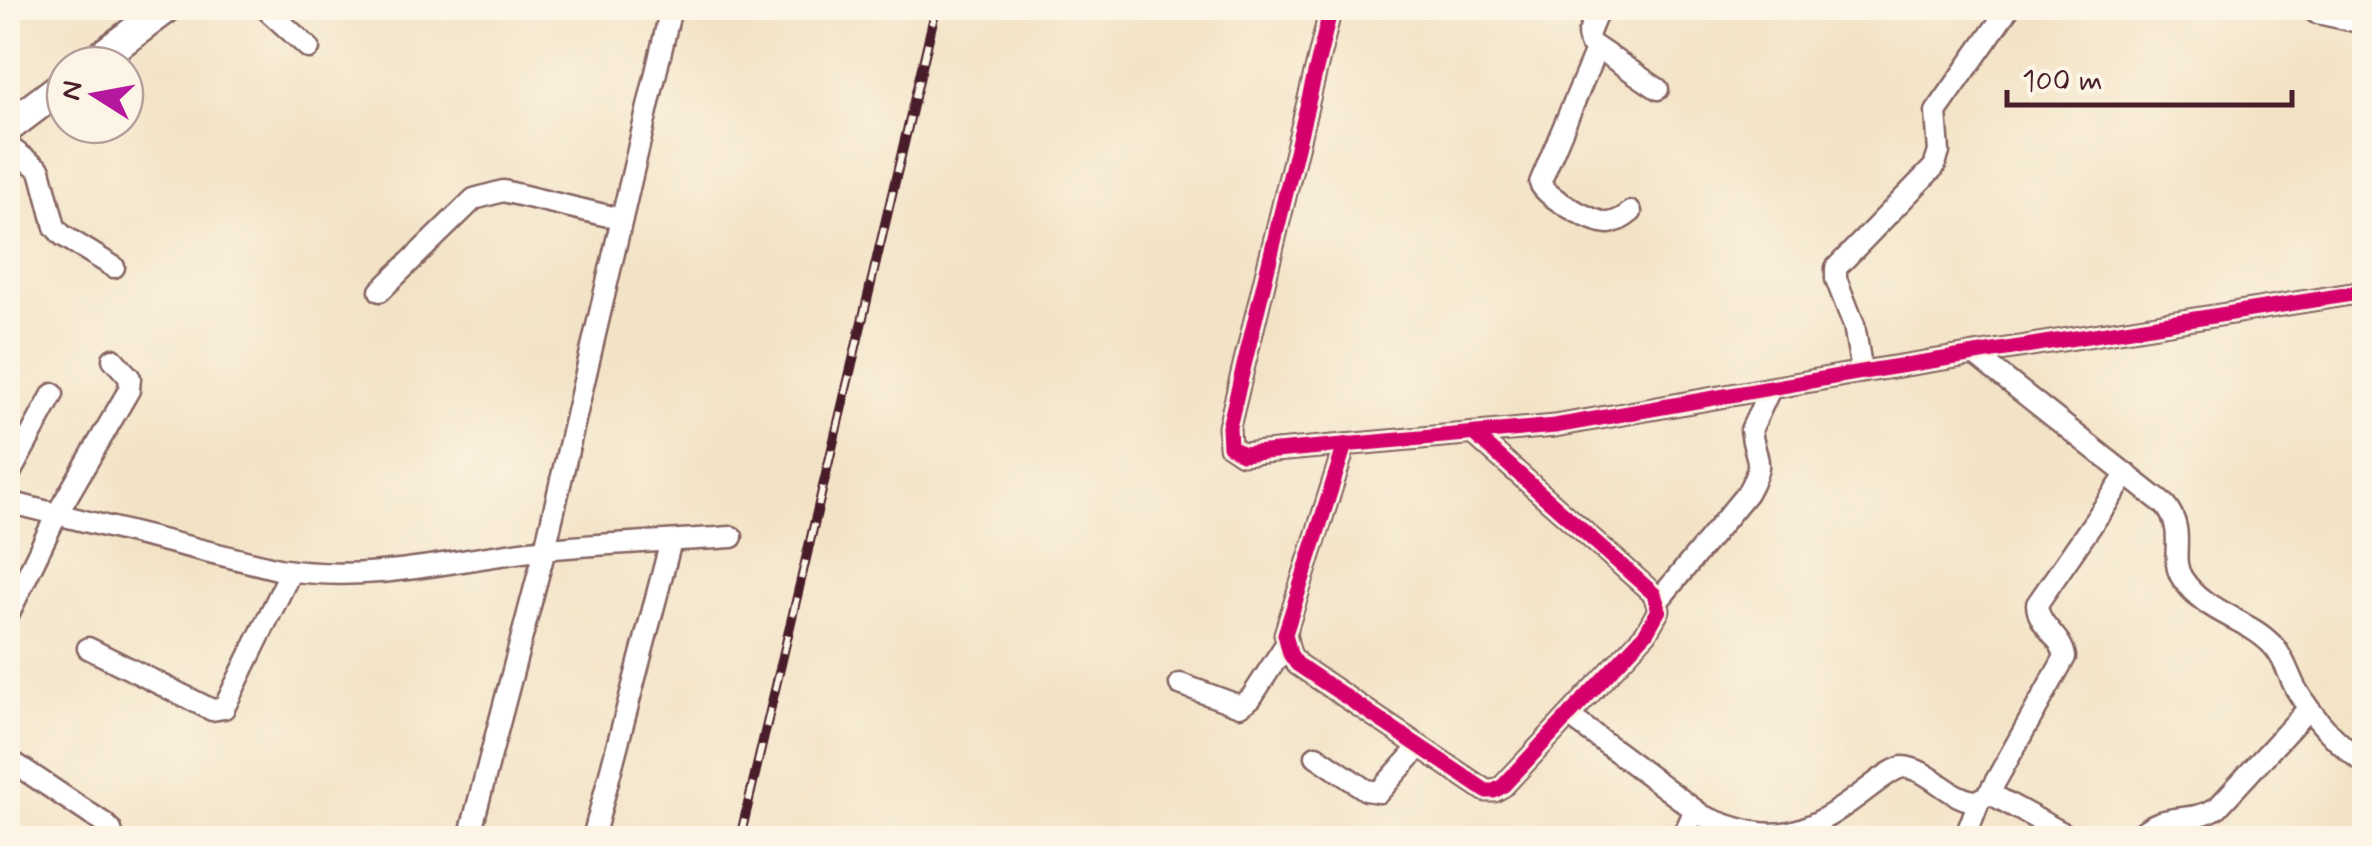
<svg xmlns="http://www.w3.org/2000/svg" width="2372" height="846" viewBox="0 0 2372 846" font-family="Mynerve,sans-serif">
<rect width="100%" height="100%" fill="#fcf5e5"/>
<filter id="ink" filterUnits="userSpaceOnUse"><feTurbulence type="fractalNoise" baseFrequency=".01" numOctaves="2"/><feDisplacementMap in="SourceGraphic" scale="20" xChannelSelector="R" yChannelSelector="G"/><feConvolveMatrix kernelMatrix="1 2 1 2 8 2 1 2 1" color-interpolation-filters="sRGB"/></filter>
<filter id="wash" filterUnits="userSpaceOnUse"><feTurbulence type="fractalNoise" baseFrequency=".0048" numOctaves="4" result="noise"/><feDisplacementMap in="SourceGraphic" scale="40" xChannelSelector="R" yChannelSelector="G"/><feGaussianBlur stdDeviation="2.25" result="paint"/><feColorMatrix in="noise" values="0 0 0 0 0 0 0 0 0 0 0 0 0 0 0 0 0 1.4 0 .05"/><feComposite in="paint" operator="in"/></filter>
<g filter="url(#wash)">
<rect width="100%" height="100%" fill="#f3e3c6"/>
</g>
<g filter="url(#ink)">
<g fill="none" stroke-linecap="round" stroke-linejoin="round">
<g stroke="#856461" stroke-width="25">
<g id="minor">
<path d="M265,8L309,48"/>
<path d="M1331,8L1229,427L1230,446L1242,454L1555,426L1862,372L2364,292"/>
<path d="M1599,8L1588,35L1590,43L1658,89"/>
<path d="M1596,50L1540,183C1545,197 1593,223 1609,223C1617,222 1625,217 1631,212"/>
<path d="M8,146L40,170L55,227L62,235L114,267"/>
<path d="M380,291L474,199L503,191L621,219"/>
<path d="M1974,354L2165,505C2188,533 2168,556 2182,578C2206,615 2251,619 2275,648C2285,660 2289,676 2296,689C2314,720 2336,742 2364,763"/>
<path d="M1862,372L1854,325L1836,279V268L1934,167L1939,152L1936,112L2009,8"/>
<path d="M1345,445L1285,634L1290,654L1297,664L1486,791H1494L1503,786L1646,633L1659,610L1654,594L1474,434"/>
<path d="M8,477L53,394"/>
<path d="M8,502L278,569C377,584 451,559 547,549C608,543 671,541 732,537"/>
<path d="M1658,601L1747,493C1767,457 1755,464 1751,430L1770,389"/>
<path d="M8,615L57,514L129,390L130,378L113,359"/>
<path d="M88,648L212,710L224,708L291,571"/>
<path d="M1180,684L1240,706L1251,698L1286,644"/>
<path d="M1569,716L1703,816C1774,846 1802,838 1862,793C1875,784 1887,772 1902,767C1931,768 1950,802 1979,801L1989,793L2065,657C2062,636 2038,627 2037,604L2127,474"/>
<path d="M1316,756L1366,790L1379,792L1420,746"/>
<path d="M8,759L105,824L111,830L113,838"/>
<path d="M1989,793L2072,838"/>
<path d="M469,838L545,549L671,8"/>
<path d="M593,838L671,541"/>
<path d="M1682,838L1695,810"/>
<path d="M1965,838L1979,801"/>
<path d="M2137,838C2162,809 2190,826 2218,807L2308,709"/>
</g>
</g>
<g stroke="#856461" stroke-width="35">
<g id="secondary">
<path d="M2318,8L2364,18"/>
<path d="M90,65L166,8"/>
<path d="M8,127L65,84"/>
</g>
</g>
<use href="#minor" stroke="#fff" stroke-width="20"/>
<use href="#secondary" stroke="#fff" stroke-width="30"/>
<g stroke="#4a1f2b" stroke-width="10">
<path id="rail" d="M740,838L936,8"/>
</g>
<use href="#rail" stroke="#fcf5e5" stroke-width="6" stroke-dasharray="19" stroke-linecap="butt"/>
<g stroke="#fcf5e5" stroke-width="21">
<g id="cycleway">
<path d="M1331,8L1229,427L1230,446L1242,454L1555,426L1862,372L2364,292"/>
<path d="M1345,445L1285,634L1290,654L1297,664L1486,791H1494L1503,786L1646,633L1659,610L1654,594L1474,434"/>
</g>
</g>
<use href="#cycleway" stroke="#d6006c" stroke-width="15"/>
</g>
</g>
<rect width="2372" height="846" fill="none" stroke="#fcf5e5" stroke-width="40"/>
<g transform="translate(95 95) rotate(281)"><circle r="48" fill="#fcf5e5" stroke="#b59f9b" stroke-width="2.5"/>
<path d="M0-8L18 38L0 25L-18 38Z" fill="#b5179e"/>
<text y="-15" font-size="28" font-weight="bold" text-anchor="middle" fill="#4a1f2b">N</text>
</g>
<path d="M2007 90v15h285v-15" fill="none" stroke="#4a1f2b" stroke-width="5"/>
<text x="2022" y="90" font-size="30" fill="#4a1f2b" stroke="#fcf5e5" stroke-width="8" paint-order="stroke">100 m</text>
</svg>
